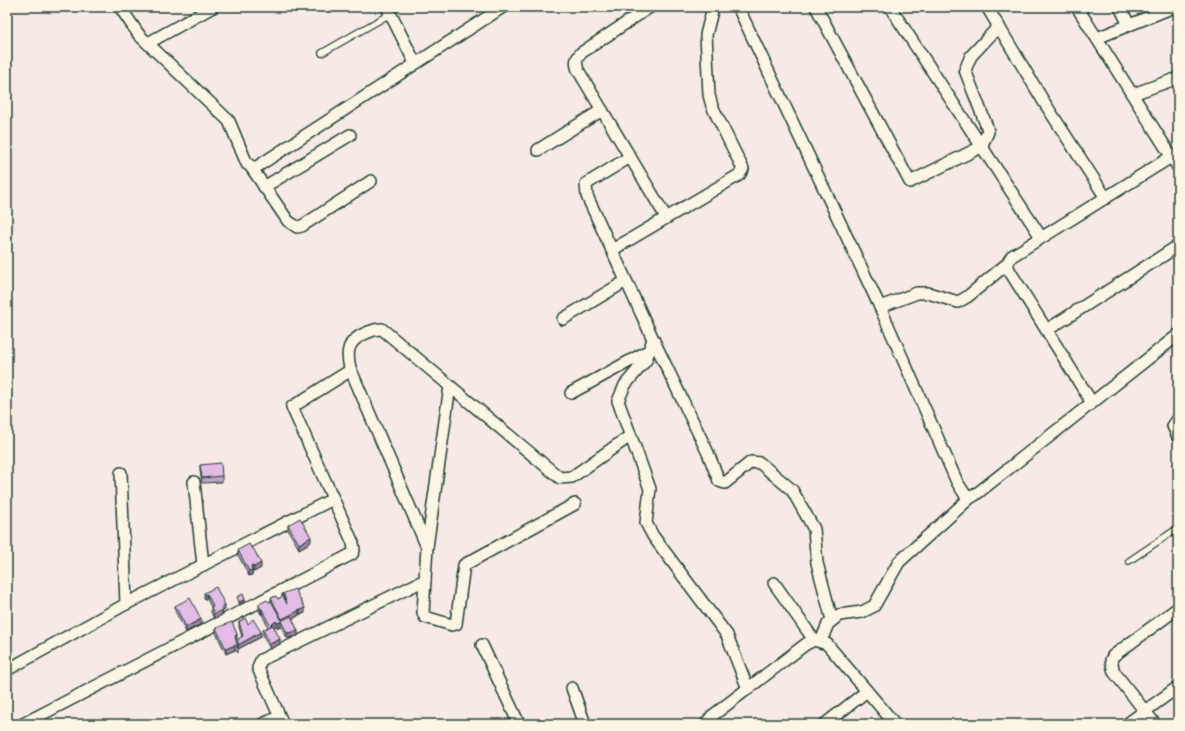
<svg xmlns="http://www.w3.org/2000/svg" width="1185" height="731" viewBox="0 0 1185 731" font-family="Caveat,sans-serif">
<rect width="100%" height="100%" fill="#f7eae5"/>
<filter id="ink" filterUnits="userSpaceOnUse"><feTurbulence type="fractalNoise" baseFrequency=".025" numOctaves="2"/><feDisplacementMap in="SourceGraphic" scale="8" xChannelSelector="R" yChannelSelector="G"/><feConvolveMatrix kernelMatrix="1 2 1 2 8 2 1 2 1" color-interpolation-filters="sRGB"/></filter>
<g filter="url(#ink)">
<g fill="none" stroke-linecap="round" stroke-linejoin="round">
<g stroke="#1f3d34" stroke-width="8">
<g id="service">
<path d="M322,53L390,14"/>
<path d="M1129,561L1178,528"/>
</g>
</g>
<g stroke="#1f3d34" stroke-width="14">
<g id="minor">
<path d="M120,7L139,35L229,121L247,164L255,168L503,7"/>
<path d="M387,7L415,63"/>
<path d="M650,7L581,53C576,59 575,62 578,70L666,217"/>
<path d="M738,7L880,307L957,482L966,496L971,497L975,495L1178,335"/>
<path d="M816,7L910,182L981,147L988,132L987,127L965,70L971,56L999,26"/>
<path d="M890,7L1041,237"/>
<path d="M987,7L1044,102L1106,198"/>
<path d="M1077,7L1178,167"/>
<path d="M1120,7L1129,25"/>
<path d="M1097,38L1174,7"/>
<path d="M148,43L213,7"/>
<path d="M1133,94L1178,78"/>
<path d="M538,150L602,110"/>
<path d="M630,157L586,184L587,196L653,339L708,453L719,481L725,483L751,462L760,463L792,490L814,529L817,563L832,620"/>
<path d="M251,167L288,221L297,227L302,226L371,181"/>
<path d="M264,187L350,135"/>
<path d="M612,250L739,175L743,169L712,106L709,95L706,35L713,7"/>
<path d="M880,307L917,293H928L958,302L967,297L1007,264"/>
<path d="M563,319L626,281"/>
<path d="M1047,330L1178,246"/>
<path d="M653,339L646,360L625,385L618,401L650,489L646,523L653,536L727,635L748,689"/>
<path d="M450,386L427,547L423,613L425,617L452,625L456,624L464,565L575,504"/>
<path d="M571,393L650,350"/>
<path d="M1092,403L1009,270C1007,264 1008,261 1012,256L1171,157"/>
<path d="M1178,419L1173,426L1178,437"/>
<path d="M121,473L126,604"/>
<path d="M194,482L203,565"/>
<path d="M427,547L350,368C346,351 348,341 364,334C370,331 375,329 382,329L560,478L572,477L630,436"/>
<path d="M774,583L814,640"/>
<path d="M821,641L828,624L839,615L862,612L874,606L899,562L971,497"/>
<path d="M482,645L519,724"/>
<path d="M7,670L126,604L333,499"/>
<path d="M572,688L585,724"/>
<path d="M23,724L352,554L354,550L353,543L292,407L351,370"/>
<path d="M263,724L279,717"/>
<path d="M283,724L258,668L261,660L425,580"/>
<path d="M706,724L712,716L806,644L814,640L827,644L895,724"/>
<path d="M825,724L867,691"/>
<path d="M1127,724L1178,687"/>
<path d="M1155,724L1114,672L1111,660L1113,656L1178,608"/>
</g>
</g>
<use href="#service" stroke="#fcf5e5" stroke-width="5.5"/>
<use href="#minor" stroke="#fcf5e5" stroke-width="11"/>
</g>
<g fill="#c2a2c5" stroke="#1f3d34">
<path d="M200,465L222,476V482L202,483L200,470Z"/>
<path d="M288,525L311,542L299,549L288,530Z"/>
<path d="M238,550L261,568L254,572L252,571V575L249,576L238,555Z"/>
<path d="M204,593L225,610L222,611V615L214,619L211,612V607L207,599L206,600L204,598Z"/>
<path d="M282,594L305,613L300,615L299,614L298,616L292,619L298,636L287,638L281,626L278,628L276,626L274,627L280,644L270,649L263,635V630L268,627L262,614H261L259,611V606L271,601V598L278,599L282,597Z"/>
<path d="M175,606L201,624L186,632L175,611Z"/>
<path d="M239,622L248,624L261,637L238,649V653L235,650L226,654L216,633V628L237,639L236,640L238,645L242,637L239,627Z"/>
</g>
<g fill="#9e84a0" stroke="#1f3d34">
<path d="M311,537V542L299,549V544Z"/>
<path d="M261,563V568L254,572V567Z"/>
<path d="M253,565L252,575L249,576V571L251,566Z"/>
<path d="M207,594V599L206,600V595Z"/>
<path d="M245,599V601L239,604V602Z"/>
<path d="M225,605V610L222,611V606Z"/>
<path d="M305,608V613L300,615V610Z"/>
<rect x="261" y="609" width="1" height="5"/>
<path d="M299,609V614L298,616L283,624L282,622V619Z"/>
<path d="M222,610V615L214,619V614Z"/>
<path d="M201,619V624L186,632V627Z"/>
<path d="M276,621V626L271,630V625Z"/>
<path d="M281,621V626L278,628V623L282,621Z"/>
<path d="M298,631V636L287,638V633Z"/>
<path d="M261,632V637L238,649V645Z"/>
<path d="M237,634V639L235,641V636Z"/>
<path d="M280,639V644L270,649V644Z"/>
<path d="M235,645V650L226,654V649Z"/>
</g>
<g fill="#e2bce5" stroke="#1f3d34">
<path d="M221,463L222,476L202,478L200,465Z"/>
<path d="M300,518L311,537L299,544L288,525Z"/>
<path d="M249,544L252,549L253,548L261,563L254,567L253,565L251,566L252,570L249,571L238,550Z"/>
<path d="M216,587L225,605L222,606V610L214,614L211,607L213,606L207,594L206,595L204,593Z"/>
<path d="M295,589L305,608L300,610L299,609L298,611L282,619L271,598L276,596L278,599L283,596L287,604L284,595L282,594Z"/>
<path d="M243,594L245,599L239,602L237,597Z"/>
<path d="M190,598L201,619L186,627L175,606Z"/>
<path d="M267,600L269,602L271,601L282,621L278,623L276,621L271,625L268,622L262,609H261L259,606V604Z"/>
<path d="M291,616L298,631L287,633L281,621Z"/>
<path d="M245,618L248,624L253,619L261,632L238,645V639L243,636L239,622Z"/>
<path d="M232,622L237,634L235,636L238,648L235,645L226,649L216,628Z"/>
<path d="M273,625L280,639L270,644L263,630Z"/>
</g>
</g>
<rect width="1185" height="731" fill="none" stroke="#fcf5e5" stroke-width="24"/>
<rect x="12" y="12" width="1161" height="707" fill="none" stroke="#1f3d34" stroke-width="1.5" filter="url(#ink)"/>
</svg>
